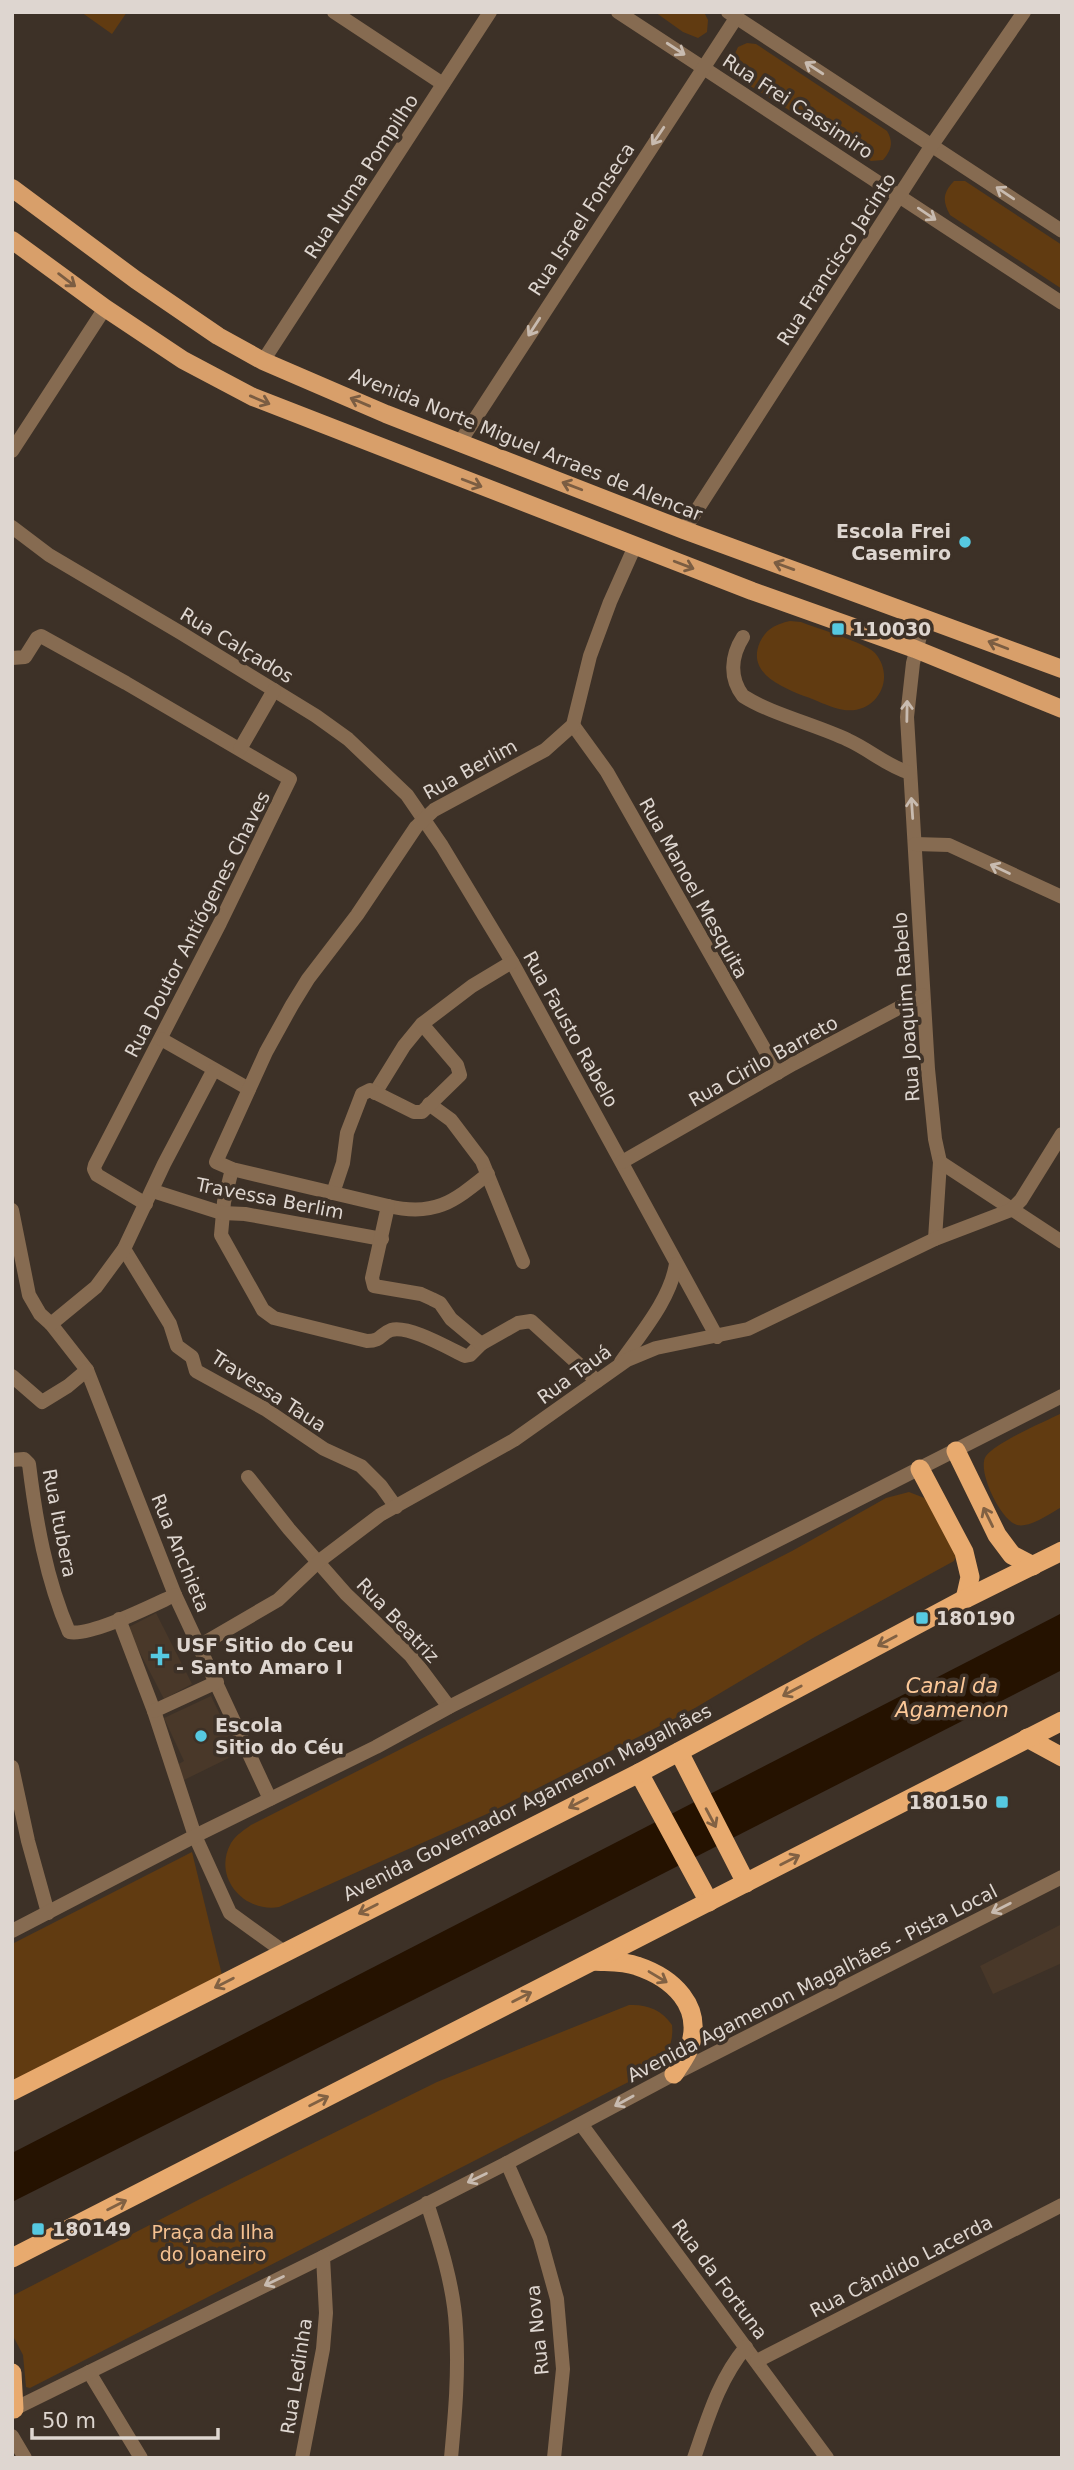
<svg xmlns="http://www.w3.org/2000/svg" width="1074" height="2470" viewBox="0 0 1074 2470" font-family="'DejaVu Sans',sans-serif">
<rect width="100%" height="100%" fill="#3d3127"/>
<g fill="#493829">
<path d="M156,1613L192,1684L164,1699L127,1628Z"/>
<path d="M211,1696L239,1753L184,1780L177,1765L184,1761L164,1718Z"/>
<path d="M1062,1924V1963L993,1994L980,1966Z"/>
</g>
<g fill="#613b11">
<path d="M81,12H127L112,34Z"/>
<path d="M655,12H704L708,20L707,32L698,38L683,32Z"/>
<path d="M747,43L756,44L887,131C894,143 891,150 883,160L871,161L739,79L732,60L738,47Z"/>
<path d="M954,181H965L1062,245V289L950,215C942,200 943,193 954,181Z"/>
<path d="M790,621L801,622C816,628 866,643 875,653C898,680 874,718 839,709C827,706 816,700 804,696C782,687 746,673 760,642C766,629 776,624 790,621Z"/>
<path d="M1062,1413V1507C1050,1513 1031,1528 1017,1525C1001,1521 976,1470 986,1456C996,1442 1044,1422 1062,1413Z"/>
<path d="M909,1492L927,1499L956,1556L954,1561L813,1638L695,1708L489,1813L279,1907C244,1913 212,1877 231,1843C236,1835 244,1830 251,1825L792,1551L886,1498Z"/>
<path d="M192,1852L222,1975L12,2084V1944Z"/>
<path d="M629,2005C647,2004 662,2010 672,2025C674,2044 666,2058 652,2070L30,2388L26,2387L23,2355L12,2334V2296L200,2199L437,2082Z"/>
</g>
<path fill="#251200" d="M1062,1613V1670L576,1918L12,2202V2153Z"/>
<g fill="none" stroke-linecap="round" stroke-linejoin="round">
<g stroke="#866b51" stroke-width="14">
<path d="M334,12L443,84"/>
<path d="M618,12L1062,303"/>
<path d="M728,12L1062,231"/>
<path d="M263,361L490,12"/>
<path d="M460,442L736,18"/>
<path d="M12,451L105,308"/>
<path d="M12,527L49,555L181,633L316,716L348,739L407,795L442,846L512,962L717,1337"/>
<path d="M684,530L932,145L1024,12"/>
<path d="M925,617L913,663L907,717L928,1069L935,1139L940,1162L935,1239"/>
<path d="M743,637C731,656 729,678 743,696C771,714 817,725 848,740C870,750 887,766 910,773"/>
<path d="M12,658L25,657L37,638L41,636L126,683L290,779L220,923L95,1165L94,1169L97,1175L146,1204"/>
<path d="M573,725L607,772L778,1073"/>
<path d="M240,749L274,690"/>
<path d="M915,844L949,845L1062,897"/>
<path d="M161,1039L249,1089"/>
<path d="M375,1093L404,1046L422,1024"/>
<path d="M429,1104L451,1120L482,1161L523,1262"/>
<path d="M622,1162L793,1064L923,995"/>
<path d="M940,1162L1062,1242"/>
<path d="M232,1169L224,1202L221,1235L263,1310L274,1318L367,1341C382,1341 380,1334 391,1330C409,1325 448,1348 465,1356L470,1355L481,1344"/>
<path d="M153,1191L222,1213L245,1214L382,1239"/>
<path d="M333,1193L343,1163L347,1133L362,1094L370,1090L414,1112H422L460,1075L457,1065L422,1024L472,986L512,962"/>
<path d="M388,1206C435,1217 453,1202 488,1174"/>
<path d="M12,1210L29,1295L40,1314L51,1324L87,1370L175,1595L270,1799"/>
<path d="M124,1249L170,1324L177,1346L192,1357L196,1371L265,1409L324,1449L361,1466L381,1486L396,1507"/>
<path d="M51,1324L96,1287L124,1249L164,1164L213,1071"/>
<path d="M621,1362C641,1333 670,1300 676,1264"/>
<path d="M12,1376L42,1402L68,1386L87,1370"/>
<path d="M597,1381L531,1321L518,1323L481,1344L451,1319L440,1303L432,1299L421,1294L374,1286L372,1278L388,1206L232,1169L216,1162L266,1052L292,1005L308,979L357,915L416,827L434,810L545,750L573,725L590,656L610,602L635,546"/>
<path d="M12,1460L24,1459L29,1464C36,1521 46,1579 69,1632C90,1637 153,1605 175,1595"/>
<path d="M248,1477L289,1529L346,1594L411,1656L449,1707"/>
<path d="M119,1619L154,1711L195,1836L230,1913L284,1952"/>
<path d="M199,1646L278,1600L318,1562L380,1515L514,1440L627,1360L656,1348L748,1329L935,1239L1011,1210L1021,1200L1062,1134"/>
<path d="M154,1711L217,1682"/>
<path d="M12,1767L28,1841L48,1913"/>
<path d="M12,1931L195,1836L376,1747L449,1707L1062,1396"/>
<path d="M581,2124L827,2458"/>
<path d="M507,2163L540,2238L557,2299L563,2369L554,2458"/>
<path d="M427,2203C440,2243 454,2286 456,2328C459,2372 455,2415 451,2458"/>
<path d="M757,2361L1062,2205"/>
<path d="M89,2372L141,2458"/>
<path d="M12,2410L323,2257L507,2163L674,2074L1062,1877"/>
<path d="M12,2436L25,2458"/>
<path d="M302,2458L323,2349L326,2313L323,2257"/>
<path d="M694,2458C708,2418 719,2379 746,2347"/>
</g>
<g stroke="#d89f6a" stroke-width="18">
<path d="M12,188L136,280L218,336L263,361L386,414L684,530L1062,669"/>
<path d="M12,240L105,308L183,360L253,397L752,591L915,649L1062,709"/>
</g>
<g stroke="#e8aa6e" stroke-width="19">
<path d="M956,1451L997,1535L1012,1555L1033,1566"/>
<path d="M920,1469L964,1552L970,1577L965,1599"/>
<path d="M1027,1738L1062,1757"/>
<path d="M679,1752L746,1883"/>
<path d="M639,1773L709,1902"/>
<path d="M594,1961C607,1962 624,1961 637,1966C673,1978 703,2006 690,2046C687,2056 679,2065 674,2074"/>
<path d="M12,2091L639,1773L965,1599L1062,1551"/>
<path d="M12,2258L1062,1721"/>
<path d="M12,2373L14,2409"/>
</g>
</g>
<defs><path id="oneway-shaft" d="M-6 0H5M1.5-3L5.5 0L1.5 3" fill="none" stroke-width="1.6" stroke-linecap="round" stroke-linejoin="round" transform="scale(1.75)"/></defs>
<g stroke="#c8bbb0">
<use href="#oneway-shaft" transform="translate(676 49) rotate(33)"/>
<use href="#oneway-shaft" transform="translate(814 68) rotate(-147)"/>
<use href="#oneway-shaft" transform="translate(658 136) rotate(124)"/>
<use href="#oneway-shaft" transform="translate(1005 193) rotate(-146)"/>
<use href="#oneway-shaft" transform="translate(927 214) rotate(34)"/>
<use href="#oneway-shaft" transform="translate(534 327) rotate(123)"/>
<use href="#oneway-shaft" transform="translate(907 711) rotate(-89)"/>
<use href="#oneway-shaft" transform="translate(912 808) rotate(-94)"/>
<use href="#oneway-shaft" transform="translate(1000 869) rotate(-155)"/>
<use href="#oneway-shaft" transform="translate(1001 1908) rotate(153)"/>
<use href="#oneway-shaft" transform="translate(624 2101) rotate(151)"/>
<use href="#oneway-shaft" transform="translate(477 2178) rotate(154)"/>
<use href="#oneway-shaft" transform="translate(274 2281) rotate(154)"/>
</g>
<g stroke="#7b5d42">
<use href="#oneway-shaft" transform="translate(67 280) rotate(37)"/>
<use href="#oneway-shaft" transform="translate(260 400) rotate(23)"/>
<use href="#oneway-shaft" transform="translate(360 402) rotate(-157)"/>
<use href="#oneway-shaft" transform="translate(472 483) rotate(21)"/>
<use href="#oneway-shaft" transform="translate(572 486) rotate(-159)"/>
<use href="#oneway-shaft" transform="translate(684 565) rotate(21)"/>
<use href="#oneway-shaft" transform="translate(784 566) rotate(-160)"/>
<use href="#oneway-shaft" transform="translate(998 645) rotate(-159)"/>
</g>
<g stroke="#816143">
<use href="#oneway-shaft" transform="translate(988 1517) rotate(-116)"/>
<use href="#oneway-shaft" transform="translate(887 1641) rotate(152)"/>
<use href="#oneway-shaft" transform="translate(792 1691) rotate(152)"/>
<use href="#oneway-shaft" transform="translate(578 1803) rotate(153)"/>
<use href="#oneway-shaft" transform="translate(711 1818) rotate(62)"/>
<use href="#oneway-shaft" transform="translate(790 1860) rotate(-27)"/>
<use href="#oneway-shaft" transform="translate(368 1909) rotate(153)"/>
<use href="#oneway-shaft" transform="translate(658 1977) rotate(31)"/>
<use href="#oneway-shaft" transform="translate(224 1983) rotate(153)"/>
<use href="#oneway-shaft" transform="translate(522 1997) rotate(-27)"/>
<use href="#oneway-shaft" transform="translate(319 2101) rotate(-27)"/>
<use href="#oneway-shaft" transform="translate(117 2205) rotate(-27)"/>
</g>
<g fill="#56c9e1" stroke="#3d3127" stroke-width="2.5">
<circle cx="965" cy="542" r="7"/>
<rect x="831" y="622" width="14" height="14" rx="3.5"/>
<rect x="915" y="1611" width="14" height="14" rx="3.5"/>
<path d="M156.5 1645.5h7v7h7v7h-7v7h-7v-7h-7v-7h7z"/>
<circle cx="201" cy="1736" r="7"/>
<rect x="995" y="1795" width="14" height="14" rx="3.5"/>
<rect x="31" y="2222" width="14" height="14" rx="3.5"/>
</g>
<g text-anchor="middle" dominant-baseline="central" stroke-width="7" stroke-linejoin="round" paint-order="stroke">
<g font-size="19" fill="#ded6d0" stroke="#3d3127">
<text transform="translate(798 106) rotate(33)">Rua Frei Cassimiro</text>
<text transform="translate(361 176) rotate(-57)">Rua Numa Pompilho</text>
<text transform="translate(581 219) rotate(-57)">Rua Israel Fonseca</text>
<text transform="translate(836 259) rotate(-57)">Rua Francisco Jacinto</text>
<text transform="translate(526 444) rotate(22)">Avenida Norte Miguel Arraes de Alencar</text>
<text transform="translate(237 645) rotate(31)">Rua Calçados</text>
<text transform="translate(470 769) rotate(-29)">Rua Berlim</text>
<text transform="translate(694 888) rotate(61)">Rua Manoel Mesquita</text>
<text transform="translate(197 924) rotate(-63)">Rua Doutor Antiógenes Chaves</text>
<text transform="translate(906 1007) rotate(-94)">Rua Joaquim Rabelo</text>
<text transform="translate(571 1029) rotate(61)">Rua Fausto Rabelo</text>
<text transform="translate(763 1061) rotate(-29)">Rua Cirilo Barreto</text>
<text transform="translate(270 1198) rotate(11)">Travessa Berlim</text>
<text transform="translate(574 1374) rotate(-36)">Rua Tauá</text>
<text transform="translate(269 1391) rotate(33)">Travessa Taua</text>
<text transform="translate(60 1523) rotate(79)">Rua Itubera</text>
<text transform="translate(181 1553) rotate(68)">Rua Anchieta</text>
<text transform="translate(398 1620) rotate(46)">Rua Beatriz</text>
<text transform="translate(527 1802) rotate(-27)">Avenida Governador Agamenon Magalhães</text>
<text transform="translate(812 1983) rotate(-27)">Avenida Agamenon Magalhães - Pista Local</text>
<text transform="translate(901 2266) rotate(-27)">Rua Cândido Lacerda</text>
<text transform="translate(720 2279) rotate(53)">Rua da Fortuna</text>
<text transform="translate(537 2330) rotate(-96)">Rua Nova</text>
<text transform="translate(296 2376) rotate(-81)">Rua Ledinha</text>
</g>
<g font-size="19" font-weight="bold" fill="#ded6d0" stroke="#3d3127" text-anchor="start">
<text x="951" y="531" text-anchor="end">Escola Frei<tspan x="951" dy="22">Casemiro</tspan></text>
<text x="852" y="629">110030</text>
<text x="936" y="1618">180190</text>
<text x="176" y="1645">USF Sitio do Ceu<tspan x="176" dy="22">- Santo Amaro I</tspan></text>
<text x="215" y="1725">Escola<tspan x="215" dy="22">Sitio do Céu</tspan></text>
<text x="988" y="1802" text-anchor="end">180150</text>
<text x="52" y="2229">180149</text>
</g>
<g font-size="19" fill="#f4c090" stroke="#3d3127">
<text x="213" y="2232">Praça da Ilha<tspan x="213" dy="22">do Joaneiro</tspan></text>
</g>
<g font-size="21" font-style="italic" fill="#fcc898" stroke="#3d3127">
<text x="952" y="1686">Canal da<tspan x="952" dy="24">Agamenon</tspan></text>
</g>
</g>
<rect width="1074" height="2470" fill="none" stroke="#ded6d0" stroke-width="28"/>
<path d="M32 2428v10h186v-10" fill="none" stroke="#ded6d0" stroke-width="3.5"/>
<text x="42" y="2428" font-size="21" fill="#ded6d0" stroke="#3d3127" stroke-width="5" paint-order="stroke">50 m</text>
</svg>
